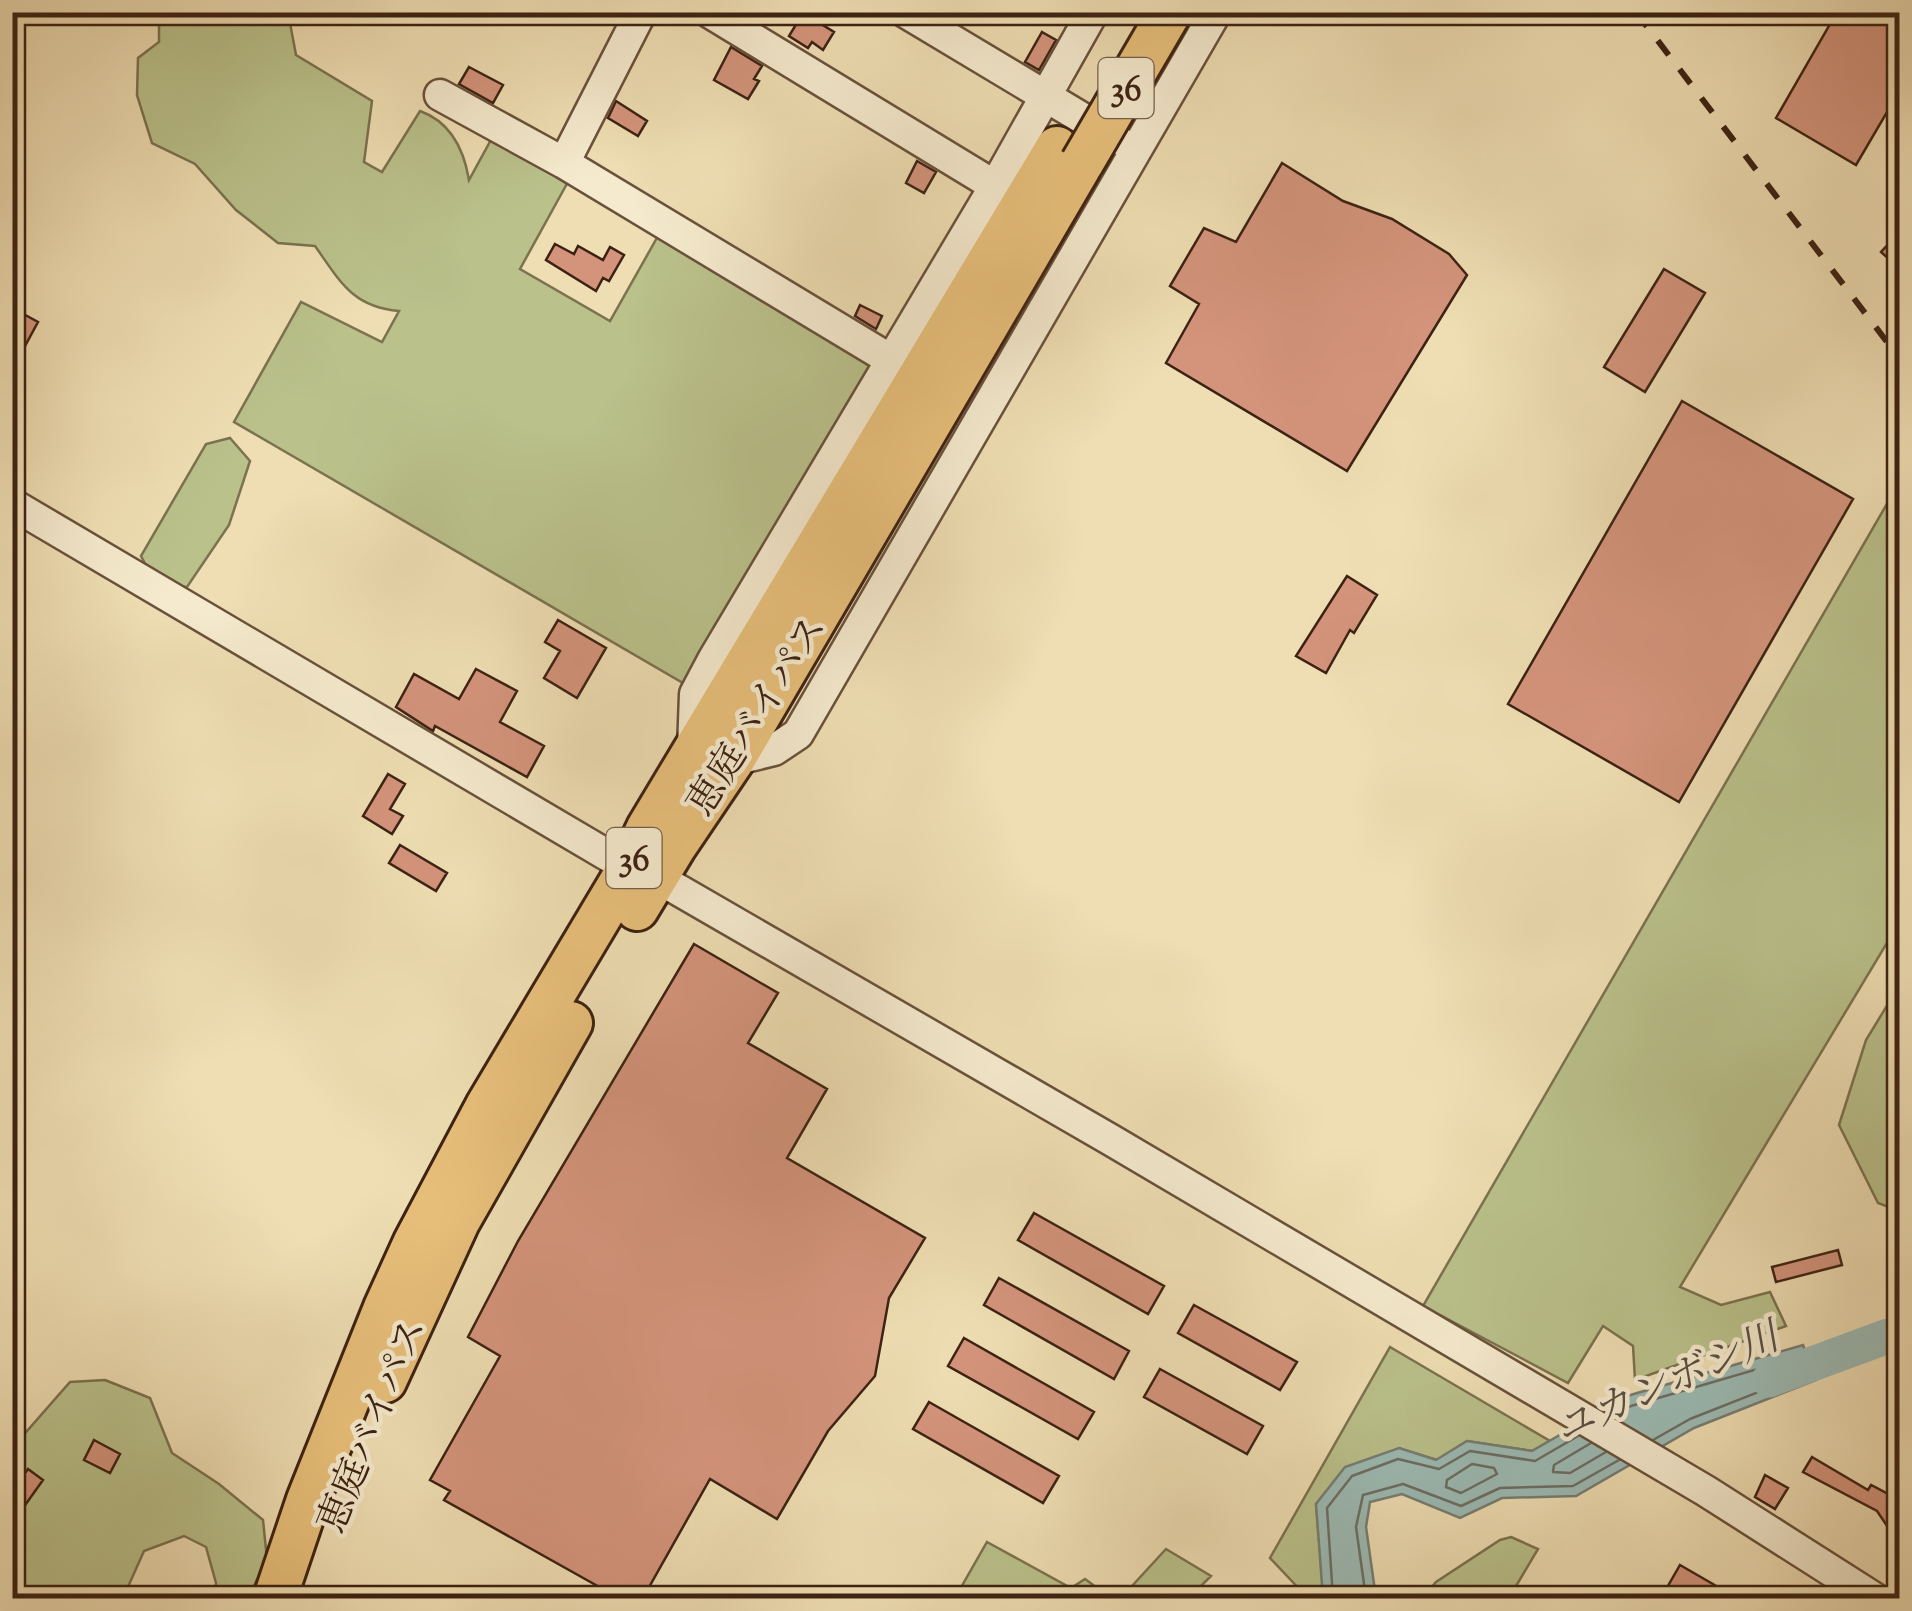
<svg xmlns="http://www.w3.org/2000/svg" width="1912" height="1611" viewBox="0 0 1912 1611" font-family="'Sorts Mill Goudy','Noto Serif JP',serif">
  <rect width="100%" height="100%" fill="#efdeb3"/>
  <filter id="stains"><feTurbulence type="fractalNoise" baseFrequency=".002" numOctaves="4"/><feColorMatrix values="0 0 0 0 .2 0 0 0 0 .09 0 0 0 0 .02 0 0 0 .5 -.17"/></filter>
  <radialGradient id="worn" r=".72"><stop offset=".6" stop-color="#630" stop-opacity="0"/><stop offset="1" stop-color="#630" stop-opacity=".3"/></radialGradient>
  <path fill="#bac18b" stroke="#7b724f" stroke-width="2.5" d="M159,13H281L290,23L296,55L372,101L364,162L382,172L420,111C451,122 464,150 469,180L492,138L569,180L520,269L610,321L658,236L877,365L683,683L234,422L301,302L382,342L399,311C352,307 340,281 315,246L278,243L236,210L195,164L152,143L137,95L138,58L159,42Z
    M230,438L250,461L229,525L187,587L157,586L141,556L206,444Z
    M1899,483V923L1680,1287L1721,1305L1770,1292L1786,1326L1635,1380L1633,1346L1603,1326L1568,1383L1423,1306Z
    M1899,986V1211L1878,1203L1839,1125L1866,1040Z
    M1390,1347L1550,1441L1532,1451L1467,1441L1437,1460L1399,1448L1316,1504L1323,1587L1308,1598L1270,1558Z
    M105,1380L150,1398L172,1453L219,1484L263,1520L267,1559L248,1598H214L216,1583L206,1547L184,1536L144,1551L123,1598H13V1447L70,1382Z
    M1511,1537L1538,1549L1509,1598H1423L1436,1582L1500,1540Z
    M987,1542L1071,1588L1085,1579L1111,1598H955Z
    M1166,1549L1211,1576L1189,1598H1121Z"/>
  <path fill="#9cbbb5" stroke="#767e74" stroke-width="2.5" d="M1803,1345L1816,1380L1694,1428L1576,1496L1502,1498L1460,1518L1402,1494L1370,1502L1366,1527L1376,1598H1323L1316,1504L1345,1467L1399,1448L1436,1460L1467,1441L1532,1451L1627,1396Z"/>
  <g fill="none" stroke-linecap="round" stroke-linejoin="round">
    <path stroke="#6c6e64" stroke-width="2.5" d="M1613,1416L1631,1406L1792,1359L1798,1361L1802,1371L1799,1376L1690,1419L1653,1440
      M1591,1443L1554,1465L1553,1472L1570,1473L1606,1452
      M1472,1464L1494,1468L1497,1474L1461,1493L1446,1487L1447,1480Z
      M1333,1598L1327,1508L1352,1476L1398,1459L1439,1469L1470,1451L1535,1461L1578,1436
      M1366,1598L1356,1527L1363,1495L1403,1484L1461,1506L1500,1488L1573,1486L1619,1460"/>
    <path stroke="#9cbbb5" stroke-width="35" d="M1769,1380L1888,1336L1900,1339"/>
  </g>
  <path fill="#d4947c" stroke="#3c2213" stroke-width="2.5" d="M1837,12H1900V90L1856,165L1776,118Z
    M803,13L834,32L823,50L812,42L808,48L789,36Z
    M1042,32L1056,40L1039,70L1025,62Z
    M731,47L762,66L754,79L759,81L748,99L714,80Z
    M469,67L503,85L493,103L459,84Z
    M616,101L647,121L638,136L608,118Z
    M917,161L936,172L924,193L906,183Z
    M1282,163L1343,201L1392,219L1449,254L1467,275L1347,471L1166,363L1199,304L1170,286L1204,228L1236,242Z
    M1900,232V269L1881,252Z
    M555,244L574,254L578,246L603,260L610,247L624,255L609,281L603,278L596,291L546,260Z
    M1664,269L1705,293L1645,392L1604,367Z
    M860,305L882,316L876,329L855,316Z
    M18,311L38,322L12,370V321Z
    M1682,401L1853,499L1679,802L1508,704Z
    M1347,576L1377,595L1354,633L1350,630L1326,673L1296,656Z
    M558,620L606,648L577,698L544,678L560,651L545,642Z
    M476,669L517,691L500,722L544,746L527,777L435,726L433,731L396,707L414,674L459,699Z
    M388,774L405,784L390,809L403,816L392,834L363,816Z
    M400,845L447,873L436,891L389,863Z
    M694,944L778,993L748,1043L827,1089L787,1158L925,1238L889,1298L875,1376L828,1431L777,1519L710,1479L644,1596L619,1598L444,1500L450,1491L430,1480L500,1356L468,1337L518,1241Z
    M1034,1213L1164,1286L1148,1314L1018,1240Z
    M1838,1250L1842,1265L1776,1282L1772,1267Z
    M999,1278L1129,1351L1114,1379L984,1305Z
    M1194,1305L1297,1362L1280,1390L1178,1333Z
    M964,1338L1094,1412L1078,1439L948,1366Z
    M1160,1369L1263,1426L1247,1454L1144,1397Z
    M929,1402L1059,1476L1043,1503L913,1429Z
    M94,1440L120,1454L110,1473L84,1460Z
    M1812,1457L1868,1490L1871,1485L1892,1496L1900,1508V1545L1877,1511L1803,1472Z
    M28,1469L43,1480L23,1508L12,1500V1490Z
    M1765,1475L1788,1488L1775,1509L1755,1497Z
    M1680,1565L1737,1598H1661Z"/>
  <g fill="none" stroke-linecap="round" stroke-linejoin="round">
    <defs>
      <path id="minor" d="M709,12L995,186
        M905,12L1117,139
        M440,95L564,163L891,360
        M564,163L641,12
        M12,504L629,868L656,877L1111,1140L1706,1491L1874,1598
        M693,750L695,694L713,660L995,186L1093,12
        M733,760L774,750L798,734L1216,12"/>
      <path id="highway" d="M637,909L675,846L733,760L1079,168
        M385,1381L458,1222L571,1023
        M275,1598L308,1500L385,1308L415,1242L487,1106L629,868L648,828L1057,148"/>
    </defs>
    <use href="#minor" stroke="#69513b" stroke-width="35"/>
    <use href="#highway" stroke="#3c2213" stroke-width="48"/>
    <use href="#minor" stroke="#f5eace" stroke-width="30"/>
    <use href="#highway" stroke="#e8bf7a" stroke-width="42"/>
    <path stroke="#3c2213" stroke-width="6" stroke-dasharray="18 18" stroke-linecap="butt" d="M1636,12L1900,359"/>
    <defs>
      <path id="highway-bridge" d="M1082,163L1170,12"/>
    </defs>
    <use href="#highway-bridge" stroke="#3c2213" stroke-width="48" stroke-linecap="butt"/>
    <use href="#highway-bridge" stroke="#e8bf7a" stroke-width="42"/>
  </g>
  <g text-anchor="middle" stroke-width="9" stroke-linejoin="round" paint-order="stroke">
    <g fill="#f5eace" stroke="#745e4b" stroke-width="2.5">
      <rect x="1098.5" y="58" width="55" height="60" rx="8"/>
      <rect x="606.5" y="828" width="55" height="60" rx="8"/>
    </g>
    <g font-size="35" font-weight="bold" fill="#3c2213">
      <text x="1126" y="100">36</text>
      <text x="634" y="870">36</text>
    </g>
    <g font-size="38" fill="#3c2213" stroke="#f5eace">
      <text transform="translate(756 715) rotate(-58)" y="13">恵庭バイパス</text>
      <text transform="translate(371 1425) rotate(-68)" y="13">恵庭バイパス</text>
    </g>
    <g font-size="40" font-style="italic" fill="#595044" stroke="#f5eace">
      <text transform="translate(1666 1382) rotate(-24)" y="14">ユカンボシ川</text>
    </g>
  </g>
  <rect width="1912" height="1611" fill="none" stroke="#efdeb3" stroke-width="50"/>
  <rect x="15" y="15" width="1882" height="1581" fill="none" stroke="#3c2213" stroke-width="5"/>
  <rect x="25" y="25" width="1862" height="1561" fill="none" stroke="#3c2213" stroke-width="2.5"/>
  <rect width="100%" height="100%" filter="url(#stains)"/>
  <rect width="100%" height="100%" fill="url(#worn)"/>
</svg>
